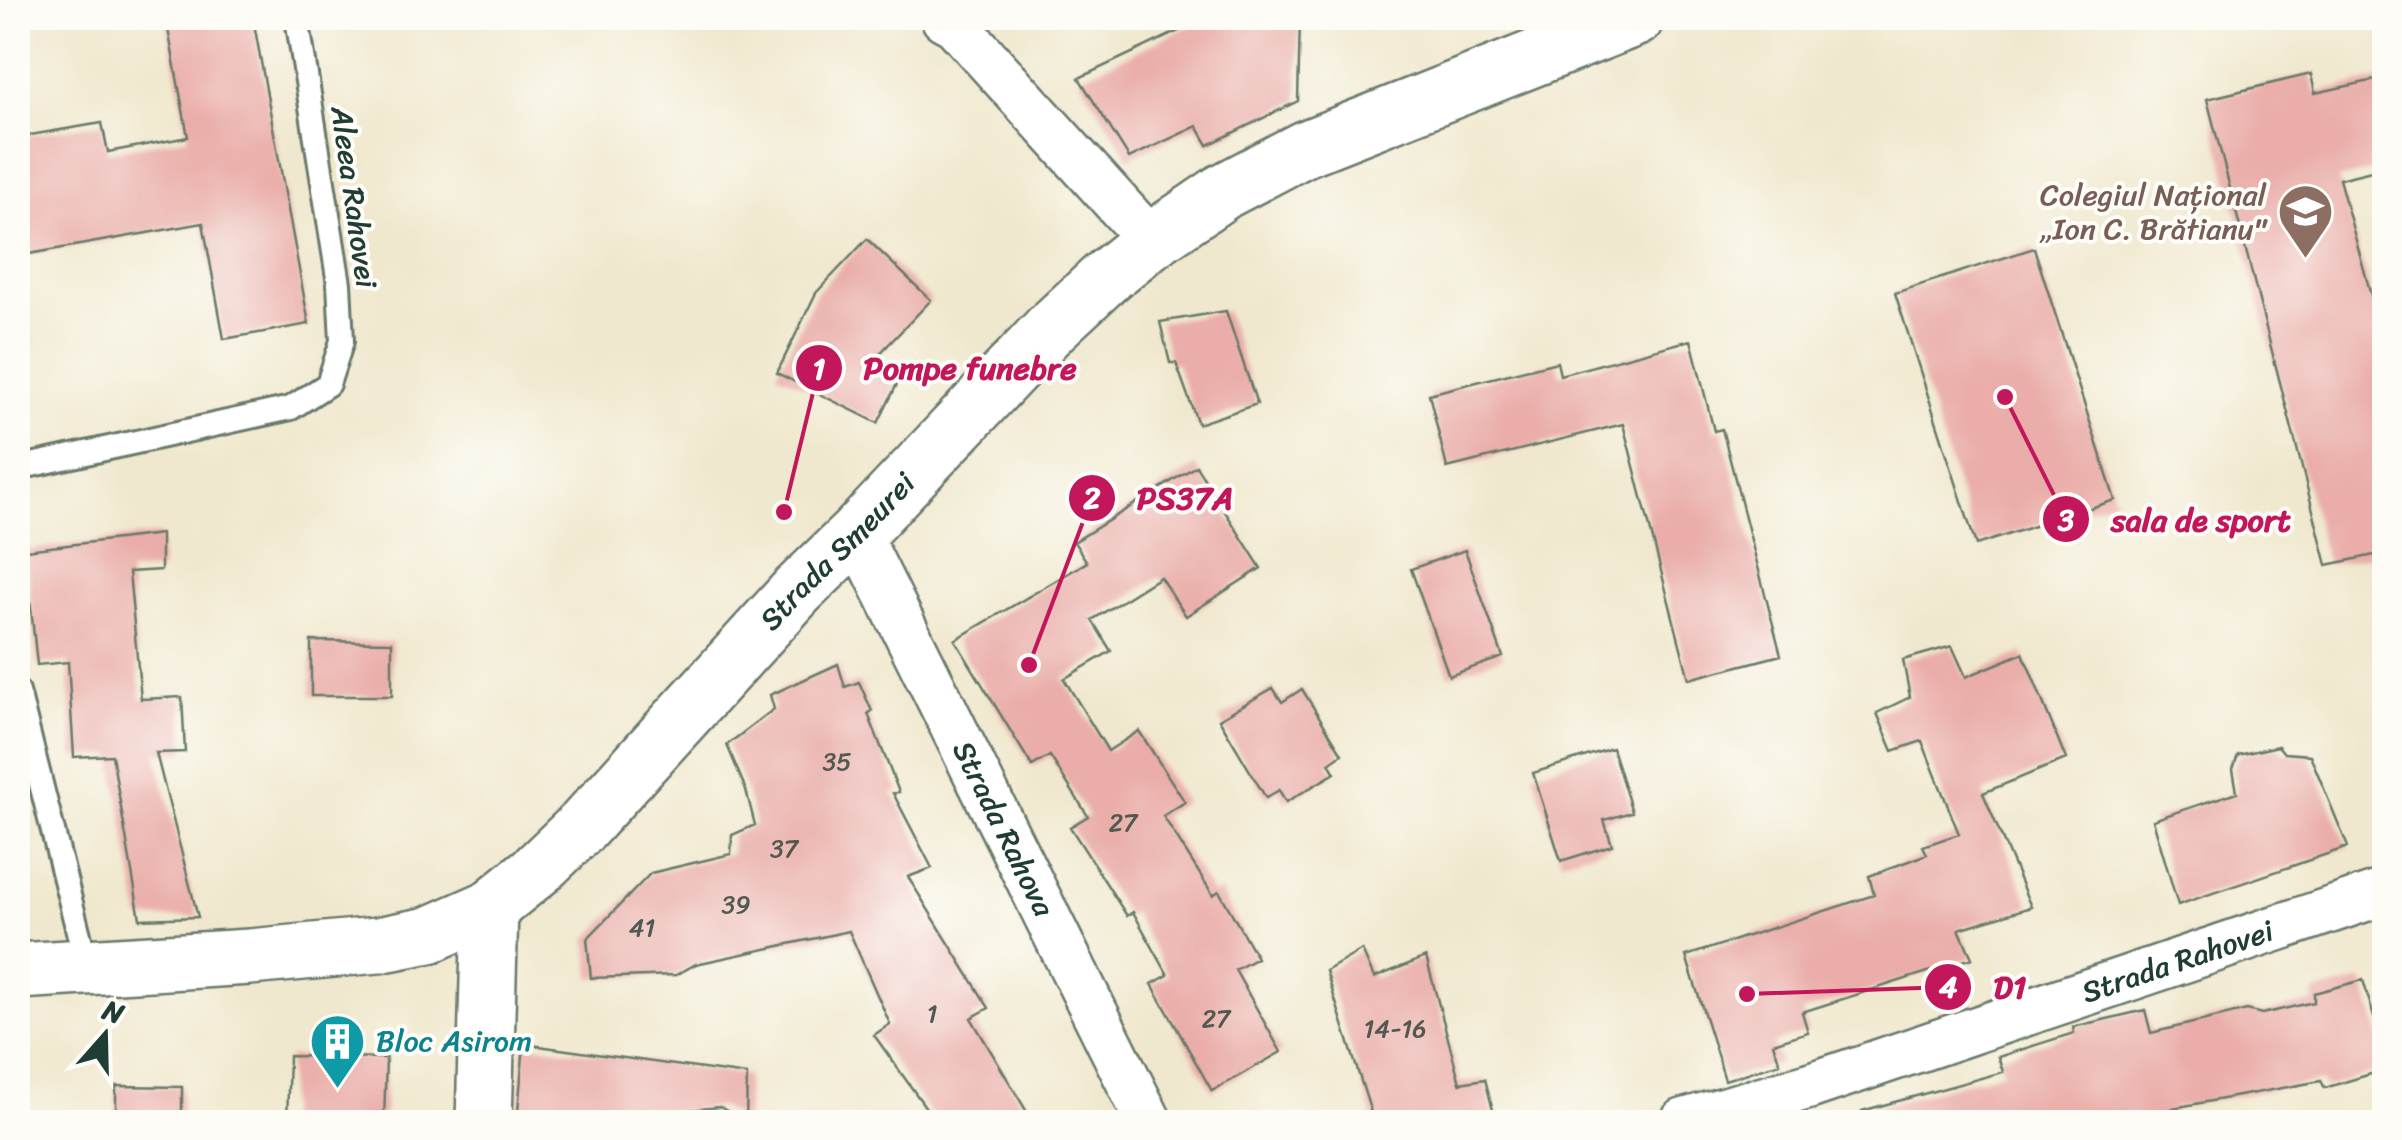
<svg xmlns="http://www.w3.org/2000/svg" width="2402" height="1140" viewBox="0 0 2402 1140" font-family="Sriracha,sans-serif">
  <rect width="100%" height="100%" fill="#fdfcf7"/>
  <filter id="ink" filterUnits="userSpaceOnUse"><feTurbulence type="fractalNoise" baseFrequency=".01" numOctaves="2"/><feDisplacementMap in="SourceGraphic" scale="20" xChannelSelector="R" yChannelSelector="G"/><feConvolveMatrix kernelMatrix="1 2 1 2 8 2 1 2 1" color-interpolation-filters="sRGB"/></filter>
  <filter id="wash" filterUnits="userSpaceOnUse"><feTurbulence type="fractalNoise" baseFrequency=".0048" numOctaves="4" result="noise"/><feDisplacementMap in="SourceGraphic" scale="40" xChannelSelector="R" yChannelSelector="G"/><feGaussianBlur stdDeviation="2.25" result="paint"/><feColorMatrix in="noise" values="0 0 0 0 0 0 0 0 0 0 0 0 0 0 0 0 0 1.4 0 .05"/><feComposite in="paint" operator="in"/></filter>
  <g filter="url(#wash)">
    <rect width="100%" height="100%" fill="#f0e8ce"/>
    <g id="blocks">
      <path fill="#eaada9" d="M166,18H253L309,324L224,339L203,223L18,256V137L102,123L108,152L188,137Z
        M1206,18H1300L1298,101L1208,145L1197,126L1129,158L1079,78Z
        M2311,74L2315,93L2384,78V168L2339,179L2384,342V553L2327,565L2207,99Z
        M867,239L931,300L869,365L899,380L878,423L777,373L816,293Z
        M2034,248L2115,500L1976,545L1895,293Z
        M1226,311L1257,404L1198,424L1176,363H1170L1160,322Z
        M1691,340L1714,431L1722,429L1781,655L1689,679L1623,424L1447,468L1429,394L1557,362L1560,375Z
        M1196,466L1261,568L1186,616L1160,577L1092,620L1111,651L1064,679L1108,751L1139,731L1185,802L1163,816L1213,895L1219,891L1257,958L1235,970L1281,1052L1212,1091L1152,984L1168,975L1133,912L1127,916L1070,827L1088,816L1050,756L1032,766L955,640L1087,562L1074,542Z
        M161,534V570L129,572L141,699L182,697L185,752L156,753L198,917L140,919L112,755L74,757L68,662L37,665L25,550Z
        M1465,550L1503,657L1449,676L1411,569Z
        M311,641L392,642V696H311Z
        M1952,646L1966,677L2023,653L2066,759L1983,793L2031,907L1959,929L1972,958L1802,1012L1808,1032L1773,1043L1780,1063L1725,1080L1686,956L1874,895L1869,876L1927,854L1923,846L1959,834L1922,741L1893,751L1877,713L1910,697L1903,660Z
        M838,664L845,687L859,682L872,711L868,714L899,792L893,793L932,868L908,877L989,1008L971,1018L1033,1122H936L874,1035L890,1024L849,931L696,964L676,975L591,978L587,939L651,873L731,854L732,835L755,825L746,790L727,745L774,709L770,695Z
        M1273,688L1282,702L1302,689L1342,754L1329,763L1335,773L1286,802L1279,790L1266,798L1219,719Z
        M2278,746L2284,753L2310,755L2348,847L2178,905L2153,820L2237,792L2233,769L2238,755Z
        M1612,748L1632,812L1604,820L1612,845L1561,861L1533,773Z
        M1362,950L1374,978L1426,957L1460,1083L1485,1079L1496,1122H1374L1326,971Z
        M2363,980L2384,1051V1070L2325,1088L2321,1081L2173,1108L2177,1122H1863L1862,1111L2003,1072L1998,1057L2074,1033L2073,1027L2145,1010L2151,1033L2247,1010L2262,1014L2314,1002V993Z
        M524,1044L747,1075L746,1122L720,1107L617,1117V1122H517Z
        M289,1056L386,1058L384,1122H287Z
        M116,1086L182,1087V1122H116Z"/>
    </g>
  </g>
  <g filter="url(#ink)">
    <use href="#blocks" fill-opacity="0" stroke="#68796a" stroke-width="2.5"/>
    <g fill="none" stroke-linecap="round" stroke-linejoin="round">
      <defs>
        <path id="lane" d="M18,468L291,408L328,384L342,341L339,284L297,18
          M18,692L87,967"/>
        <g id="street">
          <path d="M944,18L955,24L1151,241"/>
          <path id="s1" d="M857,533L1149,1122"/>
          <path id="s2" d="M1683,1122L1809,1086L2384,892"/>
        </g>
        <path id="secondary" d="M484,1122L490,908"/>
        <g id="primary">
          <path id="s3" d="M18,971L250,957L378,945L429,935L490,908L538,869L583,826L797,591L857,533L1050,329L1105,278L1151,241L1224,191L1304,149L1636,18"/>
        </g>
      </defs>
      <use href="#lane" stroke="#68796a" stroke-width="28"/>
      <use href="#street" stroke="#68796a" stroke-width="50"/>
      <use href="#secondary" stroke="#68796a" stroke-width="60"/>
      <use href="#primary" stroke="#68796a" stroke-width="60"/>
      <use href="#lane" stroke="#fff" stroke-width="22"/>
      <use href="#street" stroke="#fff" stroke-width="45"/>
      <use href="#secondary" stroke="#fff" stroke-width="55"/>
      <use href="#primary" stroke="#fff" stroke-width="55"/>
    </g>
  </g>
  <defs>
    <symbol id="school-pin" viewBox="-11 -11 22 30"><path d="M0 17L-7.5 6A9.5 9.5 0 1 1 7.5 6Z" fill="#8d6e63" stroke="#fdfcf7"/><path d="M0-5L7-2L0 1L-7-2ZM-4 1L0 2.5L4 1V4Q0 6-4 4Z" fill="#fff"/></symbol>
    <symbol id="building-pin" viewBox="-11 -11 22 30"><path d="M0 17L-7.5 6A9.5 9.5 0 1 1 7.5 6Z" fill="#0f9aa8" stroke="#fdfcf7"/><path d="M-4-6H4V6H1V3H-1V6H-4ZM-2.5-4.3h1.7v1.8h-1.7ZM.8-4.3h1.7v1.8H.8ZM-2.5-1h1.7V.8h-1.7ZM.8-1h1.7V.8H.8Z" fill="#fff"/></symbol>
  </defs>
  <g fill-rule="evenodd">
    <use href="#school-pin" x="2274" y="180" width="63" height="86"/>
    <use href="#building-pin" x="306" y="1010" width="63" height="86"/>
  </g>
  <g text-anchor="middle" stroke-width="8" stroke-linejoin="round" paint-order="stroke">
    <g font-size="25" fill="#525951">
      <text x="837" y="770">35</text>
      <text x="1123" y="831">27</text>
      <text x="784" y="857">37</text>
      <text x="736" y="913">39</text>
      <text x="642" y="936">41</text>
      <text x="932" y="1022">1</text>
      <text x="1216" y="1027">27</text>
      <text x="1395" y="1037">14-16</text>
    </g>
    <g font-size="30" fill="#785e54" stroke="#fdfcf7" text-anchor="end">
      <text x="2266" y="205">Colegiul Național<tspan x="2266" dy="34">„Ion C. Brătianu"</tspan></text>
    </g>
    <g font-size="30" fill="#1f3d34" stroke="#fdfcf7">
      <text transform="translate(354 197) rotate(82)" y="10">Aleea Rahovei</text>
      <text dy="10" stroke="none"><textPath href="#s3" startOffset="978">Strada Smeurei</textPath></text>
      <text dy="10" stroke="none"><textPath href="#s1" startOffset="330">Strada Rahova</textPath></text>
      <text dy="10" stroke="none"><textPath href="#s2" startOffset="520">Strada Rahovei</textPath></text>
    </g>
    <g font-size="30" fill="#0d838f" stroke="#fdfcf7" text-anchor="start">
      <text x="376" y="1051">Bloc Asirom</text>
    </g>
  </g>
  <path fill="none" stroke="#c2185b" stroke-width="4" d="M784 512L819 368M1029 665L1092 498M2005 397L2066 519M1747 994L1948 987"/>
  <g fill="#c2185b" stroke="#fdfcf7" stroke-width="4">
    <circle cx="784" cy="512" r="10"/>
    <circle cx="1029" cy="665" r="10"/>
    <circle cx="2005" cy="397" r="10"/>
    <circle cx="1747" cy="994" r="10"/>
    <circle cx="819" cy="368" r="25"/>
    <circle cx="1092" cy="498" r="25"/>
    <circle cx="2066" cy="519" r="25"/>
    <circle cx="1948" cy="987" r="25"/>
  </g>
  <g font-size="30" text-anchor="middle" font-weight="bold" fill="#fff">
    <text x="819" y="379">1</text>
    <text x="1092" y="508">2</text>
    <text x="2066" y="530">3</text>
    <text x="1948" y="997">4</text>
  </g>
  <g font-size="32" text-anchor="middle" font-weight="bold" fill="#c2185b" stroke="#fdfcf7" stroke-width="8" stroke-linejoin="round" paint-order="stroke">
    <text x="970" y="379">Pompe funebre</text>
    <text x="1185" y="509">PS37A</text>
    <text x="2201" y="531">sala de sport</text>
    <text x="2010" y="998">D1</text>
  </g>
  <rect width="2402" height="1140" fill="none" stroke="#fdfcf7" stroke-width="60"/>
  <g transform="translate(105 1035) rotate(20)" stroke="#fdfcf7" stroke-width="8" paint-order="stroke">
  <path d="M0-8L18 38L0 25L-18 38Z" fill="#1f3d34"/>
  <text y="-15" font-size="28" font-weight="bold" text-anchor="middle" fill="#1f3d34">N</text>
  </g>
</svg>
